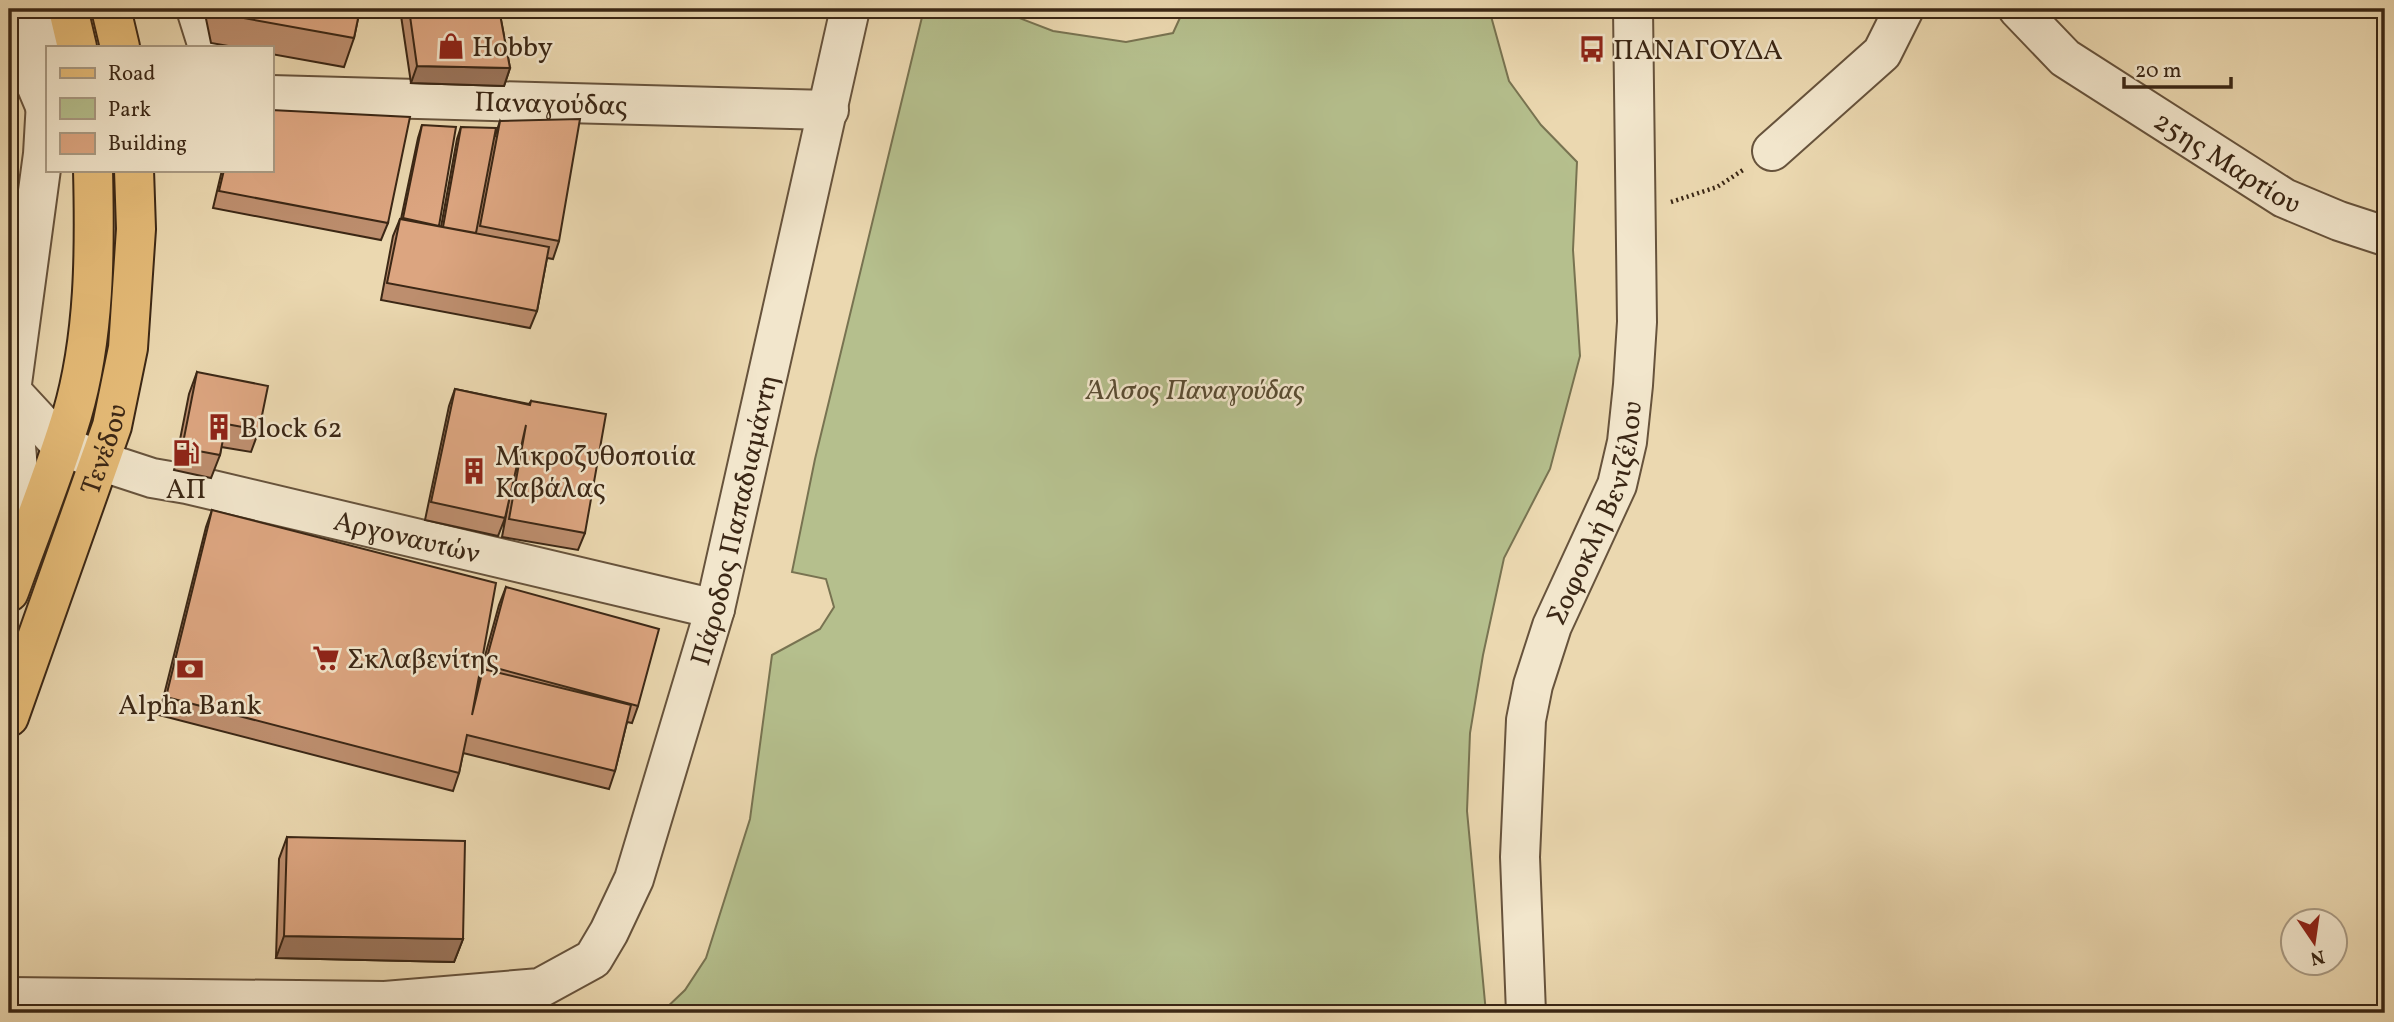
<svg xmlns="http://www.w3.org/2000/svg" width="2394" height="1022" viewBox="0 0 2394 1022" font-family="Vollkorn,serif">
  <rect width="100%" height="100%" fill="#ebd8b0"/>
  <filter id="stains"><feTurbulence type="fractalNoise" baseFrequency=".00286" numOctaves="4"/><feColorMatrix values="0 0 0 0 .2 0 0 0 0 .09 0 0 0 0 .02 0 0 0 .5 -.17"/></filter>
  <radialGradient id="worn" r=".72"><stop offset=".6" stop-color="#630" stop-opacity="0"/><stop offset="1" stop-color="#630" stop-opacity=".3"/></radialGradient>
  <path fill="#b5bf8d" stroke="#787351" stroke-width="2" d="M926,9H996L1053,31L1126,42L1173,33L1184,9H1288C1304,15 1334,18 1349,9H1489L1509,81L1541,125L1577,162L1573,250L1580,356L1550,469L1504,558L1483,655L1470,733L1467,811L1486,1013H661L685,990L706,958L750,819L772,655L820,629L834,607L826,579L792,572L815,459L923,13Z"/>
  <g fill="none" stroke-linecap="round" stroke-linejoin="round">
    <defs>
      <g id="minor">
        <path d="M42,9L48,47"/>
        <path d="M196,9L208,47"/>
        <path id="s1" d="M2018,9L2065,58L2284,198L2339,221L2385,236"/>
        <path d="M9,21L45,106"/>
        <path id="s2" d="M271,95L829,110"/>
        <path d="M1772,151L1882,53L1904,9"/>
        <path id="s3" d="M11,391L61,445L100,461L152,478L187,484L715,609"/>
        <path d="M25,547L11,391L43,154L47,84"/>
        <path id="s4" d="M9,997L385,1001L540,988L593,959L609,932L634,879L715,609L850,9"/>
        <path id="s5" d="M1526,1013L1520,857L1526,720L1533,685L1552,626L1617,485L1627,442L1633,385L1637,322L1633,9"/>
      </g>
      <g id="major">
        <path d="M68,9L77,47"/>
        <path d="M111,9L120,47"/>
        <path d="M9,592C30,533 54,475 72,415C95,336 95,251 93,170"/>
        <path id="s6" d="M9,717L112,426L128,348L136,229L134,170"/>
      </g>
    </defs>
    <use href="#minor" stroke="#67533c" stroke-width="42"/>
    <use href="#major" stroke="#3b2715" stroke-width="42"/>
    <path stroke="#3b2715" stroke-width="4.5" stroke-dasharray="2 3.5" stroke-linecap="butt" d="M1671,202L1717,187L1743,170"/>
    <use href="#minor" stroke="#f2e6cc" stroke-width="38"/>
    <use href="#major" stroke="#e6bc78" stroke-width="38"/>
  </g>
  <path fill="#bd8e6e" stroke="#3b2715" stroke-width="2" d="M204,9H360L354,38L344,67L271,54V47H234L211,43Z
    M400,9H499L510,68L504,86L411,83Z
    M500,121L559,241L553,259L547,258L537,311L530,328L381,300L393,236L400,219H401L418,138L422,125L439,226L441,227L457,139L461,127L495,136Z
    M222,170H271L388,223L381,240L213,208Z
    M197,372L259,430L251,452L221,447L220,455L211,478L174,470L189,394Z
    M455,389L529,404L531,401L585,533L578,550L502,537L510,494L505,518L498,536L425,520L449,406Z
    M212,510L477,685L499,605L506,587L638,706L632,723L627,722L615,771L609,789L463,753L459,773L453,791L159,715L206,527Z
    M287,837L463,939L454,962L276,958L279,859Z"/>
  <path fill="#9a745a" stroke="#3b2715" stroke-width="2" d="M417,66L510,68L504,86L411,83Z
    M284,936L463,939L454,962L276,958Z"/>
  <path fill="#dca580" stroke="#3b2715" stroke-width="2" d="M220,9H360L354,38L221,14Z
    M409,9H499L510,68L417,66Z
    M271,110L410,117L388,223L219,191L224,170H271Z
    M580,119L559,241L480,226L500,121Z
    M422,125L456,127L439,226L403,218Z
    M461,127L496,128L476,233L443,227Z
    M400,219L549,247L537,311L387,283Z
    M197,372L268,386L259,430L226,424L220,455L182,448Z
    M455,389L530,405L531,401L606,414L585,533L509,519L526,425L505,518L431,502Z
    M212,510L496,583L472,715L483,669L631,705L615,771L467,735L459,773L166,697Z
    M506,587L659,629L638,706L485,665Z
    M287,837L465,841L463,939L284,936Z"/>
  <defs>
    <symbol id="shop-bare" viewBox="-9 -9 18 18"><path d="M-5-2.5h2.3a2.7 3.5 0 0 1 5.4 0H5L5.5 6h-11ZM-1.5-2.5h3a1.5 2.3 0 0 0-3 0Z" fill="#8f2418" stroke="#f2e6cc" stroke-width="2.5" paint-order="stroke"/></symbol>
    <symbol id="bus-bare" viewBox="-9 -9 18 18"><path d="M-5-6H5V4H4V6H2V4H-2V6H-4V4H-5ZM-3.5-4V0h7V-4ZM-3.5 1.2v1.5H-2V1.2ZM2 1.2v1.5H3.5V1.2Z" fill="#8f2418" stroke="#f2e6cc" stroke-width="2.5" paint-order="stroke"/></symbol>
    <symbol id="building-bare" viewBox="-9 -9 18 18"><path d="M-4-6H4V6H1V3H-1V6H-4ZM-2.5-4.3h1.7v1.8h-1.7ZM.8-4.3h1.7v1.8H.8ZM-2.5-1h1.7V.8h-1.7ZM.8-1h1.7V.8H.8Z" fill="#8f2418" stroke="#f2e6cc" stroke-width="2.5" paint-order="stroke"/></symbol>
    <symbol id="fuel-bare" viewBox="-9 -9 18 18"><path d="M-5.5-6h7V0h2V4h1.3V-2.5L3-4.5l.8-.8L6-3V5H2.5V1h-1V6h-7ZM-4.2-4.7v3.2H.2V-4.7Z" fill="#8f2418" stroke="#f2e6cc" stroke-width="2.5" paint-order="stroke"/></symbol>
    <symbol id="supermarket-bare" viewBox="-9 -9 18 18"><path d="M-6-5.5h2.5l.6 2H6L4.5 2H-2.5L-4.4-4H-6ZM-1.5 3.2a1.3 1.3 0 1 0 .1 0ZM3 3.2a1.3 1.3 0 1 0 .1 0Z" fill="#8f2418" stroke="#f2e6cc" stroke-width="2.5" paint-order="stroke"/></symbol>
    <symbol id="bank-bare" viewBox="-9 -9 18 18"><path d="M-6-4H6V4H-6ZM0-2.3a2.3 2.3 0 1 0 0 4.6a2.3 2.3 0 1 0 0-4.6Z" fill="#8f2418" stroke="#f2e6cc" stroke-width="2.5" paint-order="stroke"/></symbol>
  </defs>
  <g fill-rule="evenodd">
    <use href="#shop-bare" x="432" y="27" width="38" height="38"/>
    <use href="#bus-bare" x="1573" y="30" width="38" height="38"/>
    <use href="#building-bare" x="200" y="408" width="38" height="38"/>
    <use href="#fuel-bare" x="167" y="434" width="38" height="38"/>
    <use href="#building-bare" x="455" y="452" width="38" height="38"/>
    <use href="#supermarket-bare" x="307" y="639" width="38" height="38"/>
    <use href="#bank-bare" x="171" y="650" width="38" height="38"/>
  </g>
  <g text-anchor="middle" stroke-width="5" stroke-linejoin="round" paint-order="stroke">
    <g font-size="28" fill="#3b2715" stroke="#f2e6cc" text-anchor="start">
      <text x="472" y="56">Hobby</text>
      <text x="1613" y="59">ΠΑΝΑΓΟΥΔΑ</text>
      <text x="240" y="437">Block 62</text>
      <text x="495" y="465">Μικροζυθοποιία<tspan x="495" dy="32">Καβάλας</tspan></text>
      <text x="186" y="498" text-anchor="middle">ΑΠ</text>
      <text x="347" y="668">Σκλαβενίτης</text>
      <text x="190" y="714" text-anchor="middle">Alpha Bank</text>
    </g>
    <g font-size="28" fill="#3b2715" stroke="#f2e6cc">
      <text dy="10" stroke="none"><textPath href="#s2" startOffset="280">Παναγούδας</textPath></text>
      <text dy="10" stroke="none"><textPath href="#s1" startOffset="261">25ης Μαρτίου</textPath></text>
      <text dy="10" stroke="none"><textPath href="#s6" startOffset="284">Τενέδου</textPath></text>
      <text dy="10" stroke="none"><textPath href="#s5" startOffset="513">Σοφοκλή Βενιζέλου</textPath></text>
      <text dy="10" stroke="none"><textPath href="#s4" startOffset="1055">Πάροδος Παπαδιαμάντη</textPath></text>
      <text dy="10" stroke="none"><textPath href="#s3" startOffset="432">Αργοναυτών</textPath></text>
    </g>
    <g font-size="28" font-style="italic" fill="#5a4d33" stroke="#f2e6cc">
      <text x="1195" y="399">Άλσος Παναγούδας</text>
    </g>
  </g>
  <rect width="2394" height="1022" fill="none" stroke="#ebd8b0" stroke-width="35"/>
  <rect x="10" y="10" width="2373" height="1001" fill="none" stroke="#3b2715" stroke-width="3.5"/>
  <rect x="18" y="18" width="2359" height="987" fill="none" stroke="#3b2715" stroke-width="2"/>
  <rect x="46" y="46" width="228" height="126" fill="#f2e6cc" stroke="#a99a83" stroke-width="2"/>
  <rect x="60" y="68" width="35" height="10" fill="#e6bc78" stroke="#a99a83" stroke-width="2"/>
  <text x="108" y="80" font-size="21" fill="#3b2715">Road</text>
  <rect x="60" y="98" width="35" height="21" fill="#b5bf8d" stroke="#a99a83" stroke-width="2"/>
  <text x="108" y="116" font-size="21" fill="#3b2715">Park</text>
  <rect x="60" y="133" width="35" height="21" fill="#dca580" stroke="#a99a83" stroke-width="2"/>
  <text x="108" y="150" font-size="21" fill="#3b2715">Building</text>
  <g transform="translate(2314 942) rotate(167)"><circle r="33" fill="#f2e6cc" stroke="#a99a83" stroke-width="2"/>
  <path d="M0-5L12 26L0 18L-12 26Z" fill="#8f2418"/>
  <text y="-10" font-size="19" font-weight="bold" text-anchor="middle" fill="#3b2715">N</text>
  </g>
  <path d="M2124 77v10h107v-10" fill="none" stroke="#3b2715" stroke-width="3.5"/>
  <text x="2135" y="77" font-size="21" fill="#3b2715" stroke="#f2e6cc" stroke-width="5" paint-order="stroke">20 m</text>
  <rect width="100%" height="100%" filter="url(#stains)"/>
  <rect width="100%" height="100%" fill="url(#worn)"/>
</svg>
